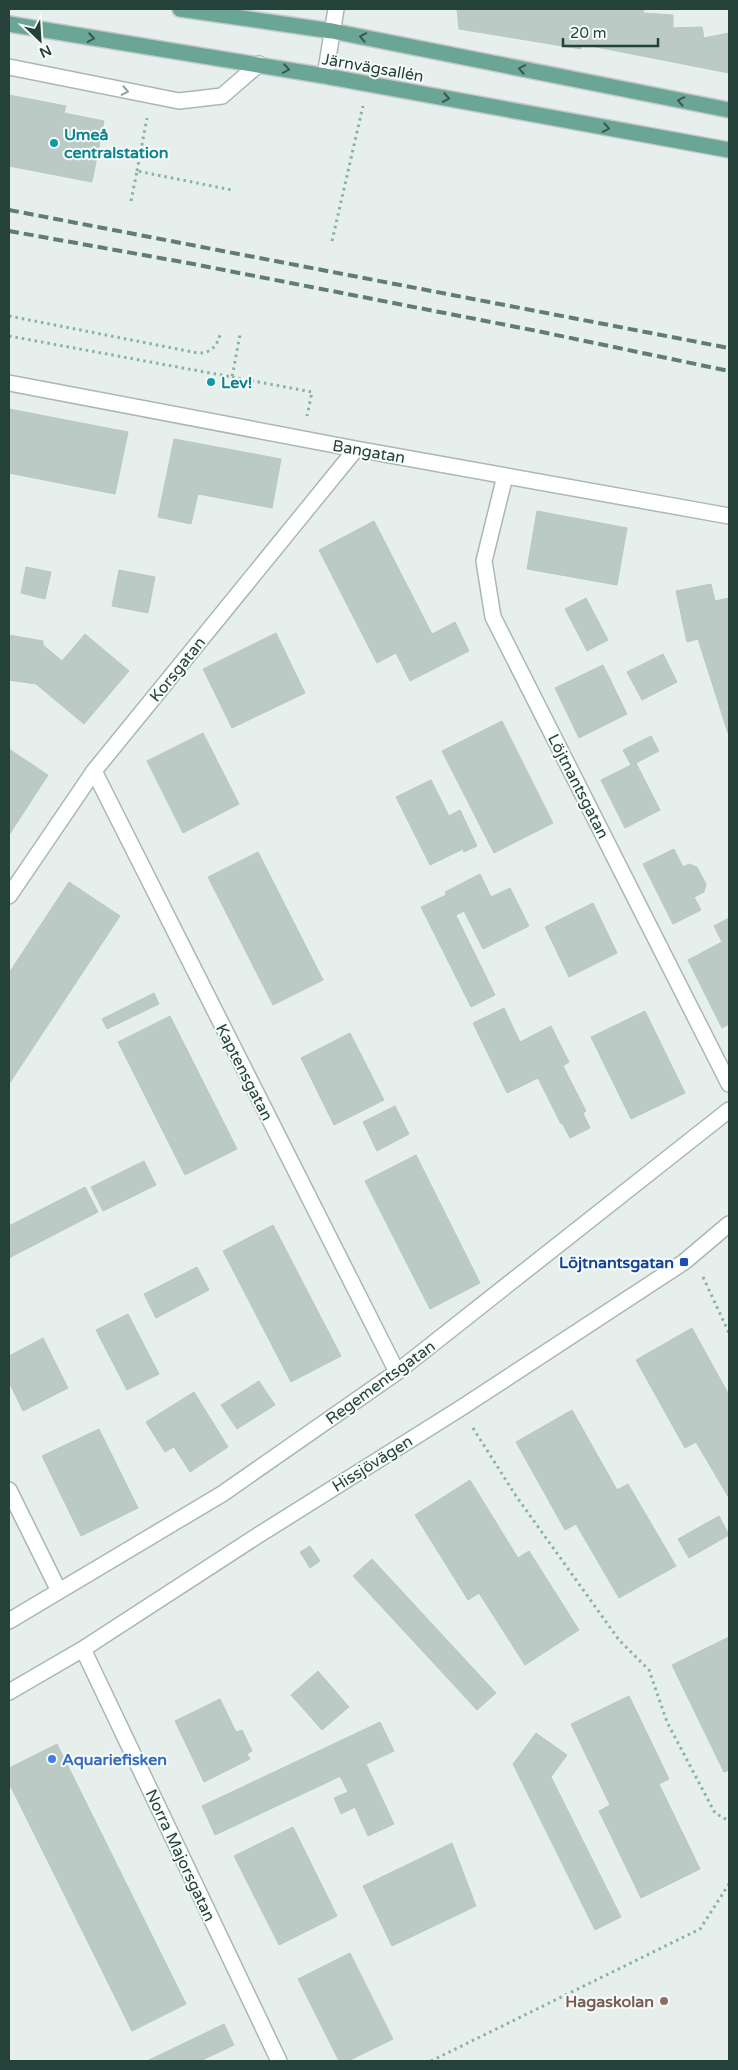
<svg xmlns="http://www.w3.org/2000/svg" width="738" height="2070" viewBox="0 0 738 2070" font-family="'Varela Round',sans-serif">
  <rect width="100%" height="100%" fill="#e6efeb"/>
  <path fill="#bbcac4" stroke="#b8c9c2" d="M457,9H644L643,13L673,15V28L702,27L704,38L729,33V73L581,44V49L459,29Z
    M9,95L66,106L64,113L104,121L92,182L9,166Z
    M9,409L128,432L115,494L9,473Z
    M174,439L281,459L272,508L198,494L191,524L158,517Z
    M537,511L627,528L617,585L527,569Z
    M374,521L432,634L455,622L469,651L410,681L396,653L377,663L319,550Z
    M26,567L51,572L45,599L21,593Z
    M119,570L155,577L148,613L112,606Z
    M711,584L715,601L729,598V732L728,733L698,639L687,642L676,591Z
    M586,598L608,640L587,651L565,609Z
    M276,633L305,693L232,728L203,669Z
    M85,634L129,671L84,724L36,684L9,680V635L43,641V645L62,661Z
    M663,654L677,682L642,700L627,672Z
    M603,665L627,714L579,738L555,688Z
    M502,721L553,823L494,853L442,751Z
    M203,733L239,804L183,833L147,761Z
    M651,736L659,751L636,763L660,810L625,828L601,780L631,765L623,750Z
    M9,749L48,775L9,835Z
    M431,780L449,816L460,810L477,846L464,852L463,849L430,865L396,797Z
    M674,849L683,867L689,864L697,867L706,884L704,892L694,897L701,910L673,924L643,864Z
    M258,852L323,980L273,1005L208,877Z
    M480,874L491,897L510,888L529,926L483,949L464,911L456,915L445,892Z
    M69,882L120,916L9,1084V973Z
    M446,895L495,995L471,1007L421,907Z
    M593,903L617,953L569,977L545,927Z
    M729,918V1024L722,1028L688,960L722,942L714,926Z
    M154,993L159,1004L107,1029L102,1019Z
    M504,1008L520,1042L551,1026L569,1062L563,1066L586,1111L583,1113L590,1128L570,1138L562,1123L561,1124L538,1078L507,1093L473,1023Z
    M645,1011L685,1093L631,1119L591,1037Z
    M170,1016L237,1149L185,1175L118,1042Z
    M350,1033L384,1100L334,1125L301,1058Z
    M395,1106L409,1134L377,1151L363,1122Z
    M416,1155L480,1283L430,1309L365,1181Z
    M144,1161L156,1185L103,1211L91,1187Z
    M85,1187L98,1212L9,1258V1226Z
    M273,1225L341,1356L291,1382L223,1251Z
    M197,1267L209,1290L156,1318L144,1294Z
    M128,1314L159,1374L127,1390L96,1330Z
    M692,1328L729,1395V1498L696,1442L685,1448L636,1360Z
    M43,1338L68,1388L23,1411L9,1382V1356Z
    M259,1381L275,1405L237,1429L221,1405Z
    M194,1392L228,1447L190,1472L174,1447L165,1452L146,1422Z
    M572,1410L617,1490L628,1484L676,1566L619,1598L576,1524L565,1530L516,1442Z
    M99,1429L138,1508L81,1536L42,1456Z
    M470,1480L518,1558L529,1551L579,1630L525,1665L479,1593L468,1600L415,1515Z
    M719,1516L729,1535L689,1558L678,1539Z
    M310,1546L320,1561L310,1568L300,1552Z
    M372,1559L496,1693L477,1710L353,1576Z
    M729,1637V1770L724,1772L672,1665Z
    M318,1671L349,1707L322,1730L291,1695Z
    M629,1696L669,1779L659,1784L700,1869L641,1898L599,1811L610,1805L571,1724Z
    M220,1699L236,1732L242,1730L252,1751L247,1754L250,1759L204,1782L175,1721Z
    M380,1722L394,1751L215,1835L202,1806Z
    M536,1733L567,1755L551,1777L621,1917L595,1930L513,1764Z
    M57,1744L186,2004L132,2031L9,1783V1768Z
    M366,1764L394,1824L368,1836L355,1807L341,1814L334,1798L348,1792L340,1776Z
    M293,1827L337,1916L279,1945L234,1856Z
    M452,1843L476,1906L392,1946L363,1886Z
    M350,1953L393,2039L348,2061H339L298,1979Z
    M224,2024L234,2045L200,2061H147Z"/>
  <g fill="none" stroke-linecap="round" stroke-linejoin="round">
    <defs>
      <path id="minor" d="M9,67L179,101L222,96L259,64
        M325,76L336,9
        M9,383L356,449L729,516
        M505,476L484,561L493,617L729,1084
        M94,771L397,1372
        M9,896L94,771L356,449
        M9,1490L59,1591
        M9,1621L222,1494L397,1372L729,1110
        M83,1649L279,2061
        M9,1692L83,1649L257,1536L461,1408L684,1262L729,1224"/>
      <path id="major" d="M180,9L332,31L729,110
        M9,24L325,76L729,150"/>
    </defs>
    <use href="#minor" stroke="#a8b8b2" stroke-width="18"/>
    <use href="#major" stroke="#c2cac8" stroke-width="18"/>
    <path stroke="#86b3a5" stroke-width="3" stroke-dasharray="2.5 4" stroke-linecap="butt" d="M137,171L147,118
      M131,201L137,171L232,190
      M332,241L363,106
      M9,316L198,353C213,353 217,345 221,332
      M9,336L232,377L240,335
      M232,377L312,392L307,416
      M703,1277L729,1333
      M473,1428L516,1496L619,1640L649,1670L667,1722L715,1813L729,1821
      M431,2061L700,1929L729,1884"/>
    <use href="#minor" stroke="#fff" stroke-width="15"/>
    <use href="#major" stroke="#6aa596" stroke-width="15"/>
    <path stroke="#5f7d75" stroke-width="4" stroke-dasharray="10 5" stroke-linecap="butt" d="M9,210L729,348
      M9,231L188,263L537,331L729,371"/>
  </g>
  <defs><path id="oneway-chevron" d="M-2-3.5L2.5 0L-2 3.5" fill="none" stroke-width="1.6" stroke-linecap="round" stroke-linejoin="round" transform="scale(1.25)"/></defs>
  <g stroke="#365b51">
    <use href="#oneway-chevron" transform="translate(363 37) rotate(-169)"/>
    <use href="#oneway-chevron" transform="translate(91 38) rotate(9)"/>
    <use href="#oneway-chevron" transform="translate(286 69) rotate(10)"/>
    <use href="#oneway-chevron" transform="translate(522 69) rotate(-169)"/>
    <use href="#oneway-chevron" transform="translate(446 98) rotate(10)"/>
    <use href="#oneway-chevron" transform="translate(681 101) rotate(-169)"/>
    <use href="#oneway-chevron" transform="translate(606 128) rotate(10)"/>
  </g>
  <use stroke="#92a09c" href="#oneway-chevron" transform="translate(125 91) rotate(11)"/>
  <g fill="#0f9aa8" stroke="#f7fbf9" stroke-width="2">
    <circle cx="54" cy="143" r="5"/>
    <circle cx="211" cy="382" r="5"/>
  </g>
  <rect fill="#1a4fb4" stroke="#f7fbf9" stroke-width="2" x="679" y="1257" width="10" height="10" rx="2.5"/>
  <circle fill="#3f7fe0" stroke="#f7fbf9" stroke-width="2" cx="52" cy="1759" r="5"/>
  <circle fill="#8d6e63" stroke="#f7fbf9" stroke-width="2" cx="664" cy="2001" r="5"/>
  <g text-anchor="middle" stroke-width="4" stroke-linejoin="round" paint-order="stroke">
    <g font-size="16" fill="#24423a" stroke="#f7fbf9">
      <text transform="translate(373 67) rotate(10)" y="6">Järnvägsallén</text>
      <text transform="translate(369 451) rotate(10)" y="6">Bangatan</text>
      <text transform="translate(177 669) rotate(-51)" y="6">Korsgatan</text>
      <text transform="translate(579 786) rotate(63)" y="6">Löjtnantsgatan</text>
      <text transform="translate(245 1072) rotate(63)" y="6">Kaptensgatan</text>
      <text transform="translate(380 1382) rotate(-36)" y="6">Regementsgatan</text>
      <text transform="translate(372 1463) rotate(-32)" y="6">Hissjövägen</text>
      <text transform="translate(181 1855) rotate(65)" y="6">Norra Majorsgatan</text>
    </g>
    <g font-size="16" font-weight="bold" fill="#0d838f" stroke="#f7fbf9" text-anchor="start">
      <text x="64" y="140">Umeå<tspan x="64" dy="18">centralstation</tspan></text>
      <text x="221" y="388">Lev!</text>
    </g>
    <g font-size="16" font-weight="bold" fill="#164399" stroke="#f7fbf9" text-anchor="end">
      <text x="674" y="1268">Löjtnantsgatan</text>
    </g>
    <g font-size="16" font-weight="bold" fill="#366cbe" stroke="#f7fbf9" text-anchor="start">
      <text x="62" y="1765">Aquariefisken</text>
    </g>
    <g font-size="16" font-weight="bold" fill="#785e54" stroke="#f7fbf9" text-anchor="end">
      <text x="654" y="2007">Hagaskolan</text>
    </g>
  </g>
  <rect width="738" height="2070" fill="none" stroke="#24423a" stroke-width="20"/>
  <g transform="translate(40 40) rotate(155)" stroke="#f7fbf9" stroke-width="4" paint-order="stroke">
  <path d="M0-4L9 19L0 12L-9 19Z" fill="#24423a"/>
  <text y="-8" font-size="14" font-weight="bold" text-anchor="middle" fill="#24423a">N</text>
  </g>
  <path d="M563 38v8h95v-8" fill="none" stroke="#24423a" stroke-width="2.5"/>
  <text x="570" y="38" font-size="15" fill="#24423a" stroke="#f7fbf9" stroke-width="4" paint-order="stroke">20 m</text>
</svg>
